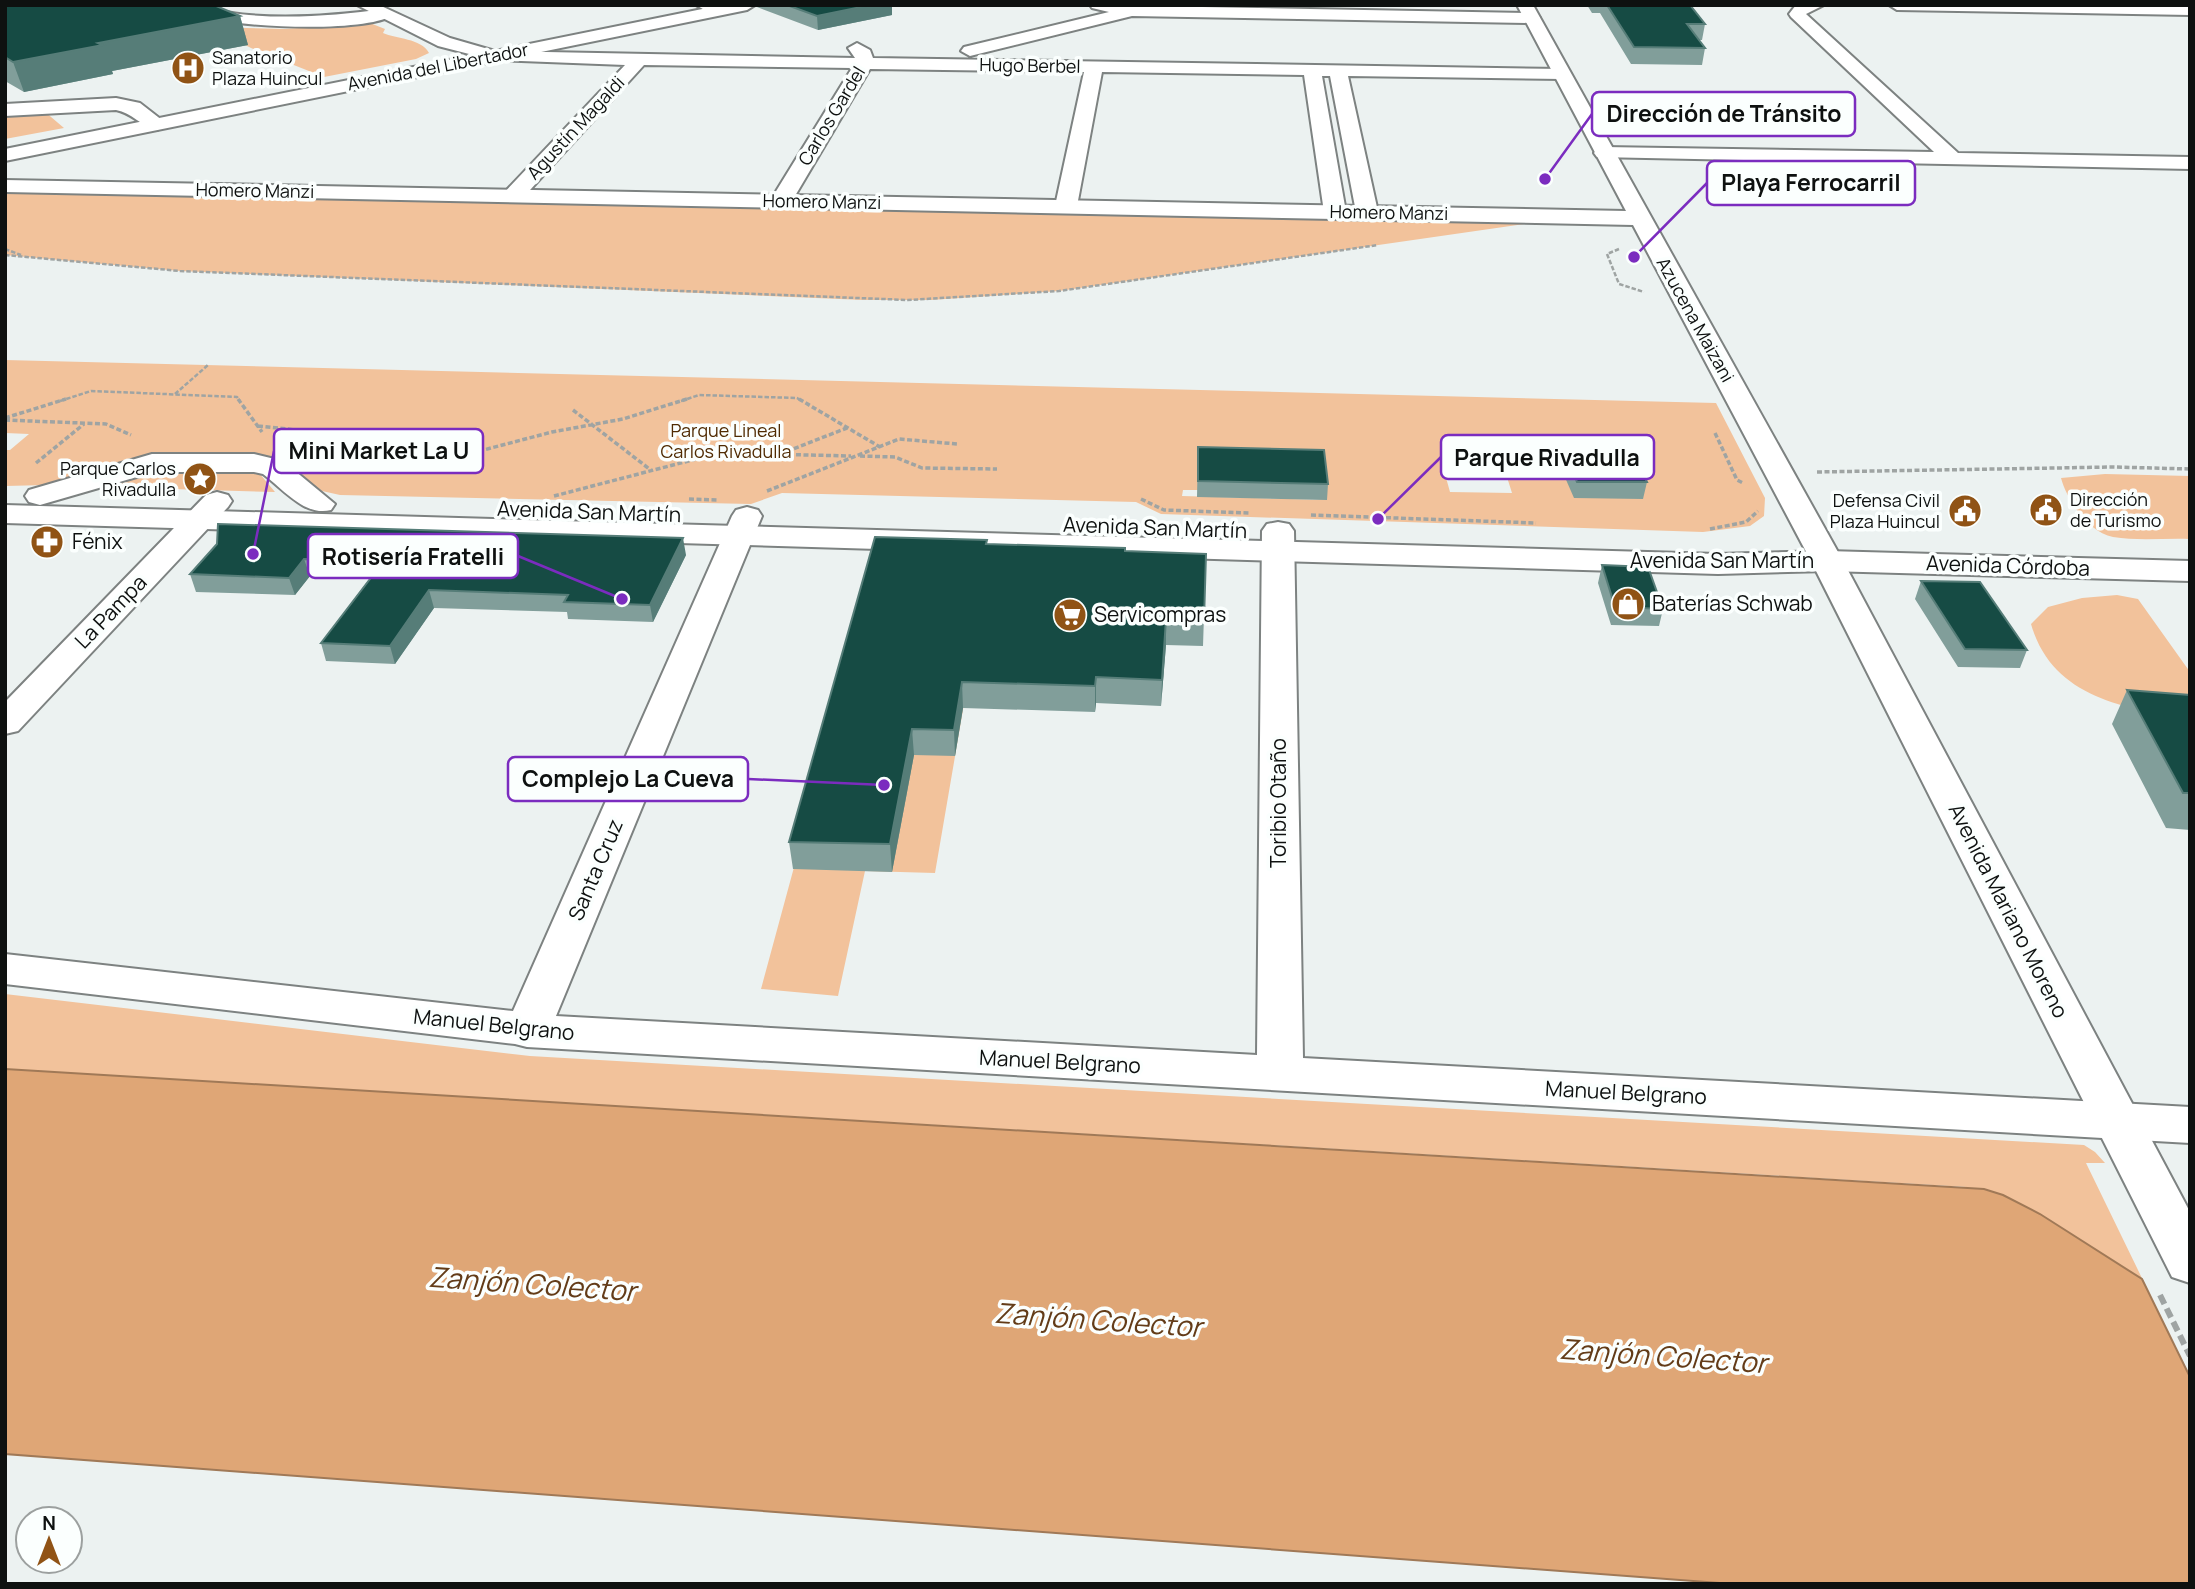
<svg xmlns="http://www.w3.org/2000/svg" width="2195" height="1589" viewBox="0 0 2195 1589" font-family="Manrope,sans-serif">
  <rect width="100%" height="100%" fill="#ecf2f1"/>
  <path fill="#f2c29b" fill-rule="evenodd" d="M370,23L385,29L383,33C396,39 421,38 429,53L416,59L324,77L251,48L210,27L284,29Z
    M44,111L64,128L5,139V114Z
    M5,191L1538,222L1059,291L931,300H863L180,271L5,255Z
    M5,360L1716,403L1765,498L1764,516L1750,526L1703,532L1161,514L1136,502L782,493L751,504L340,495L322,491L283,463L257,457L47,485L5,486V450H10L29,434L5,433ZM1445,474H1506L1512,493L1450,492ZM1183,490H1197L1326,500L1182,496Z
    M149,471L260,474L275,492L102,487Z
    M2105,474L2190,476V539C2165,538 2137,541 2113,537C2088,532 2067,500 2061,478Z
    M988,564L935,873L865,871L838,996L761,989L825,753Z
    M2117,595L2138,599L2190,672V720C2125,708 2052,698 2031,624L2048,607L2082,598Z
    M5,994L530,1056L2084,1145L2095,1152L2105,1163H2086L2190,1377V1584L5,1137L1978,1219L1967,1187L5,1069Z"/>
  <path fill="#dfa676" stroke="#a07957" stroke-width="2" d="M5,1069L1984,1189L2003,1195L2040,1214L2142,1279L2190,1377V1584H1733L5,1454Z"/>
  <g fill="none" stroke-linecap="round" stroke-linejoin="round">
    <defs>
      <path id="minor" d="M174,5C200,5 223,13 249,15C294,19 340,15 385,9L393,14C373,35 197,29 174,5Z
        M696,5H715L716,7L708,12Z
        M1090,5L1532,13L1540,18L1532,23L1132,16L970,56L961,51L964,47L1109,12L1092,8Z
        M1796,5H1824L1806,14L1958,153L2190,157V169L1597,157L1594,153L1597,149L1604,147L1934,152L1791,17L1789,14Z
        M1889,5H2190V15L1897,10Z
        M857,43L870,50L873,58L1562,69L1571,74L1562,79L1348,76L1378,212L1375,217H1359L1356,212L1330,76H1322L1346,212L1343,217H1327L1324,212L1304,75L1102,72L1077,206L1074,211H1058L1055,206L1084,72L870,69L792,201L789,206H773L770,201L852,68L644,65L520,201H504L501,196L625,65L498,60L489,55L492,51L855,58L848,48Z
        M116,98L140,103L167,124L157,130C141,126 132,113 116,110L5,116V104Z
        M152,454H254L283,461L335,504L331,510C305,517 283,489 263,474L254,472H154L40,505L29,502L25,496L29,490Z
        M217,492L228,495L232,501L228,507L18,731L5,734V702L206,495Z
        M747,507L758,510L762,516L556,1016L1257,1055L1262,531L1267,524L1278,522L1289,524L1294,531L1303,1058L2190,1107V1143L527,1047L515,1044L5,984V954L513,1011L732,516L736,510Z"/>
      <path id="major" d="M357,5H379L450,38L495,51L722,5H755L747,10L5,161V149L473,55L438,46Z
        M1517,5H1533L1843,561L2190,1212V1283L2172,1277L1811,561L1633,225L5,192V180L1626,211Z"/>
      <path id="highway" d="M5,505L1718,554L1827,551L2190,561V581L1827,571L1718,574L5,523Z"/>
    </defs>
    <use href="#minor" stroke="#7d8281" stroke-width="4"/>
    <use href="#major" stroke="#7d8281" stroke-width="4"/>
    <use href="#highway" stroke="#7d8281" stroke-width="4"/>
    <path stroke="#9fa4a3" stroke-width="2.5" stroke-dasharray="4.5 2" stroke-linecap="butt" d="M5,249L21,255
      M1619,249L1607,254L1619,284L1644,292
      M5,255L180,271L908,300L1059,291L1378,245
      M175,394L208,365
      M60,401L91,391L237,397L240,401
      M681,401L699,395L797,398L802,401"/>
    <path stroke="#9fa4a3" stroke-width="3.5" stroke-dasharray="5 2.5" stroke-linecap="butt" d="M238,399L262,432
      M799,399L880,447
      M573,410L652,471
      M5,418L66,399
      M5,420L106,424L131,435
      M258,426L306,431
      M437,429L444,453H472L552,432L623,419L687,399
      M1715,433L1737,480L1743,483
      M780,454L847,428
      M860,456L895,457L922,468L997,469
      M36,463L84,424
      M1817,472L2114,467L2190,469
      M767,491L899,439L957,444
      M554,496L719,453L851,456
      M689,499L718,500
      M1141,499L1164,510L1250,513
      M1311,515L1536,523
      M1710,529L1746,522L1758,511"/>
    <path stroke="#9fa4a3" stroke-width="6" stroke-dasharray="10 5" stroke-linecap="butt" d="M2160,1295L2190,1356"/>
    <use href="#minor" fill="#fff" fill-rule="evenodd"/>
    <use href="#major" fill="#fff" fill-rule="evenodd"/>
    <use href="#highway" fill="#fff" fill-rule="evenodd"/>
  </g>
  <path fill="#819e9a" d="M5,5L240,16L248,45L112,71L113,74L24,92L5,81Z
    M756,5H892V15L818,30L757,7Z
    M1587,5H1690L1705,24L1702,40H1699L1705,48L1702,65L1631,64L1600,13H1592Z
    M1198,447L1328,484L1327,500L1197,497Z
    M1563,449L1647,482L1643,499L1574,498L1560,466Z
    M987,540V544L1125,551L1206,554L1203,646L1166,645L1161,706L1096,703L1095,712L963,708L955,756L914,755L892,872L793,869L789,842Z
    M217,544L686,555L653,622L568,619L567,612L434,608L395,664L326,661L321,643L370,578L310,576L295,595L196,592L190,574Z
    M1602,565L1663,609L1659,626L1611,625L1598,583Z
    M1921,581L2027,650L2020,668L1958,667L1915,599Z
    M2127,690L2190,695V830L2166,828L2112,724Z"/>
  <path fill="#567d78" d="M871,5H892V15L818,30L817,16Z
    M240,16L248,45L112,71L113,74L24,92L13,62L98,43Z
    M683,538L686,555L653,622L650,605Z
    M304,559L310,576L295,595L289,578Z
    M429,590L434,608L395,664L390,646Z
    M1166,619V645L1161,706L1162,680Z
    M1096,677V703L1095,712V686Z
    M962,682L963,708L955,756L954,730Z
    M912,729L914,755L892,872L890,844Z"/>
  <path fill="#164b44" stroke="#567d78" stroke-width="2" d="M5,5H214L240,16L98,43L103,45L13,62L5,57Z
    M787,5H871L817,16Z
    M1607,5H1690L1705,24H1687L1705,48L1634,47Z
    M1198,447L1324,450L1328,484L1198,481Z
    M1563,449L1631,450L1647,482H1577Z
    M218,524L683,538L650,605L564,602L568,595L429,590L390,646L321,643L383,562L304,559L289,578L190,574L217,544Z
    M875,537L987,540L986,544L1125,548V551L1206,554L1204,620L1166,619L1162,680L1096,677L1095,686L962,682L954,730L912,729L890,844L789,842Z
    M1602,565L1648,567L1663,609L1615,607Z
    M1921,581L1980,582L2027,650L1965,649Z
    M2127,690L2190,695V793H2183Z"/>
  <defs>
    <symbol id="hospital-disc" viewBox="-11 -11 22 22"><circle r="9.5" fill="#905315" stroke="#fbfffe"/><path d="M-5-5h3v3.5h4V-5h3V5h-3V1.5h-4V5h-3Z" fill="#fff"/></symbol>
    <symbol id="sight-disc" viewBox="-11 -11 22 22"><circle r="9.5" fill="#905315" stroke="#fbfffe"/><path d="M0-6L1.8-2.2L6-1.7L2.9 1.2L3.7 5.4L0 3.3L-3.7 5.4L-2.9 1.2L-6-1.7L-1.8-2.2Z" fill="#fff"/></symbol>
    <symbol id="civic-disc" viewBox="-11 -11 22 22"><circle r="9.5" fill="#905315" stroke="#fbfffe"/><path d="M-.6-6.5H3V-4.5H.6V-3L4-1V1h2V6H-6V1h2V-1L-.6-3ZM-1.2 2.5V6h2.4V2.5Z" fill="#fff"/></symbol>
    <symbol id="pharmacy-disc" viewBox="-11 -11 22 22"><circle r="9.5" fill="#905315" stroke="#fbfffe"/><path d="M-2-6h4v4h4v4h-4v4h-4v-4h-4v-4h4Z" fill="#fff"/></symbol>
    <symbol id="shop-disc" viewBox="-11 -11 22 22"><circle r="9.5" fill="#905315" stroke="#fbfffe"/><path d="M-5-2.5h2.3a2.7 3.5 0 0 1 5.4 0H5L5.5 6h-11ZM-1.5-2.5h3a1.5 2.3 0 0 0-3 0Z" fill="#fff"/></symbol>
    <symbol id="supermarket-disc" viewBox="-11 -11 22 22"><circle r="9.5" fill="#905315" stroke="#fbfffe"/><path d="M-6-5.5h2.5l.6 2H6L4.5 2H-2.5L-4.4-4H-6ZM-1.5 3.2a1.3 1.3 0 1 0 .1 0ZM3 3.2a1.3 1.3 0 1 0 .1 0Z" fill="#fff"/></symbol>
  </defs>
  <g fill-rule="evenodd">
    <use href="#hospital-disc" x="169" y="49" width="38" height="38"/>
    <use href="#sight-disc" x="181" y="460" width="38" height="38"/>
    <use href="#civic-disc" x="2027" y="491" width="38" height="38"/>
    <use href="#civic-disc" x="1946" y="492" width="38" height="38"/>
    <use href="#pharmacy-disc" x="28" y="523" width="38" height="38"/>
    <use href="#shop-disc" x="1609" y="585" width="38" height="38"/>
    <use href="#supermarket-disc" x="1051" y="596" width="38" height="38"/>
  </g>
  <g text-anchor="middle" stroke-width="7" stroke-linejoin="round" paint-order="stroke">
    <g font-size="18" fill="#0e1110" stroke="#fbfffe" text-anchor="start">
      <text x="212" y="64">Sanatorio<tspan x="212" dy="21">Plaza Huincul</tspan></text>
      <text x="176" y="475" text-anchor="end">Parque Carlos<tspan x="176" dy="21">Rivadulla</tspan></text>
      <text x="2070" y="506">Dirección<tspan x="2070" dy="21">de Turismo</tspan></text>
      <text x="1940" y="507" text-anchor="end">Defensa Civil<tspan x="1940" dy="21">Plaza Huincul</tspan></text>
    </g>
    <g font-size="18" fill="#0e1110" stroke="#fbfffe">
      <text transform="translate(1030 66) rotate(1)" y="6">Hugo Berbel</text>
      <text transform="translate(438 67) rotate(-11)" y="6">Avenida del Libertador</text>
      <text transform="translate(832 116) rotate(-59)" y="6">Carlos Gardel</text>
      <text transform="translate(576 128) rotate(-47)" y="6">Agustín Magaldi</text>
      <text transform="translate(255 191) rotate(1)" y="6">Homero Manzi</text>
      <text transform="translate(822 202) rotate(1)" y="6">Homero Manzi</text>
      <text transform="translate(1389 213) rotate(1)" y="6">Homero Manzi</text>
      <text transform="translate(1695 320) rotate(61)" y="6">Azucena Maizani</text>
    </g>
    <g font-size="18" fill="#502b03" stroke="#fbfffe">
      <text x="726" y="437">Parque Lineal<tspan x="726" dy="21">Carlos Rivadulla</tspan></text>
    </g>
    <g font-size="21" fill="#0e1110" stroke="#fbfffe">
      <text transform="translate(589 512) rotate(2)" y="7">Avenida San Martín</text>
      <text transform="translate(1155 528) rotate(2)" y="7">Avenida San Martín</text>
      <text x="1722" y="568">Avenida San Martín</text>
      <text transform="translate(2008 566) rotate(2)" y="7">Avenida Córdoba</text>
      <text transform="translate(111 612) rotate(-46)" y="7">La Pampa</text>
      <text transform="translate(1279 803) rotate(-90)" y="7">Toribio Otaño</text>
      <text transform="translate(596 870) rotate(-67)" y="7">Santa Cruz</text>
      <text transform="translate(2008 911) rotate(63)" y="7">Avenida Mariano Moreno</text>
      <text transform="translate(494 1025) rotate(6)" y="7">Manuel Belgrano</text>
      <text transform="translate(1060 1062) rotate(3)" y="7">Manuel Belgrano</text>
      <text transform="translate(1626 1093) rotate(3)" y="7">Manuel Belgrano</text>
    </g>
    <g font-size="21" fill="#0e1110" stroke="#fbfffe" text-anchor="start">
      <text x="72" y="549">Fénix</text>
      <text x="1652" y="611">Baterías Schwab</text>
      <text x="1094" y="622">Servicompras</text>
    </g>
    <g font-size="28" font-style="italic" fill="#633c18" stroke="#fbfffe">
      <text transform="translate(532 1284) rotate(4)" y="10">Zanjón Colector</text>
      <text transform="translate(1098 1320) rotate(4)" y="10">Zanjón Colector</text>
      <text transform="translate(1663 1356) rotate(4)" y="10">Zanjón Colector</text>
    </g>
  </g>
  <path fill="none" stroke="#7b2cbf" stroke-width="2.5" d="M1545 179L1592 114M1634 257L1707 183M253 554L274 451M1378 519L1441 457M622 599L518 556M884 785L748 779"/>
  <g fill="#7b2cbf" stroke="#fbfffe" stroke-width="2.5">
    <circle cx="1545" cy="179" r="7"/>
    <circle cx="1634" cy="257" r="7"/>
    <circle cx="253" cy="554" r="7"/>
    <circle cx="1378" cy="519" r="7"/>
    <circle cx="622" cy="599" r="7"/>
    <circle cx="884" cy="785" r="7"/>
  </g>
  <g fill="#fbfffe" stroke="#7b2cbf" stroke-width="2.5">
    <rect x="1592" y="92" width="263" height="44" rx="7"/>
    <rect x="1707" y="161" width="208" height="44" rx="7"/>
    <rect x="274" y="429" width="209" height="44" rx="7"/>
    <rect x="1441" y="435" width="213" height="44" rx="7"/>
    <rect x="308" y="534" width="210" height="44" rx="7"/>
    <rect x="508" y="757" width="240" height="44" rx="7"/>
  </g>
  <g font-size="23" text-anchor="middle" font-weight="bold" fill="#0e1110">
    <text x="1724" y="122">Dirección de Tránsito</text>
    <text x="1811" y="191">Playa Ferrocarril</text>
    <text x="379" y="459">Mini Market La U</text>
    <text x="1547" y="466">Parque Rivadulla</text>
    <text x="413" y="565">Rotisería Fratelli</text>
    <text x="628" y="787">Complejo La Cueva</text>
  </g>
  <rect width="2195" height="1589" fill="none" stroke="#0e1110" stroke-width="14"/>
  <g transform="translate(49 1540)"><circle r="33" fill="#fbfffe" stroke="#9ca09f" stroke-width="2"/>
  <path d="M0-5L12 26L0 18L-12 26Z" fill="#905315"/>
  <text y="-10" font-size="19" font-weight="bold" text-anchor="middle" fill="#0e1110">N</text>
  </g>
</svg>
